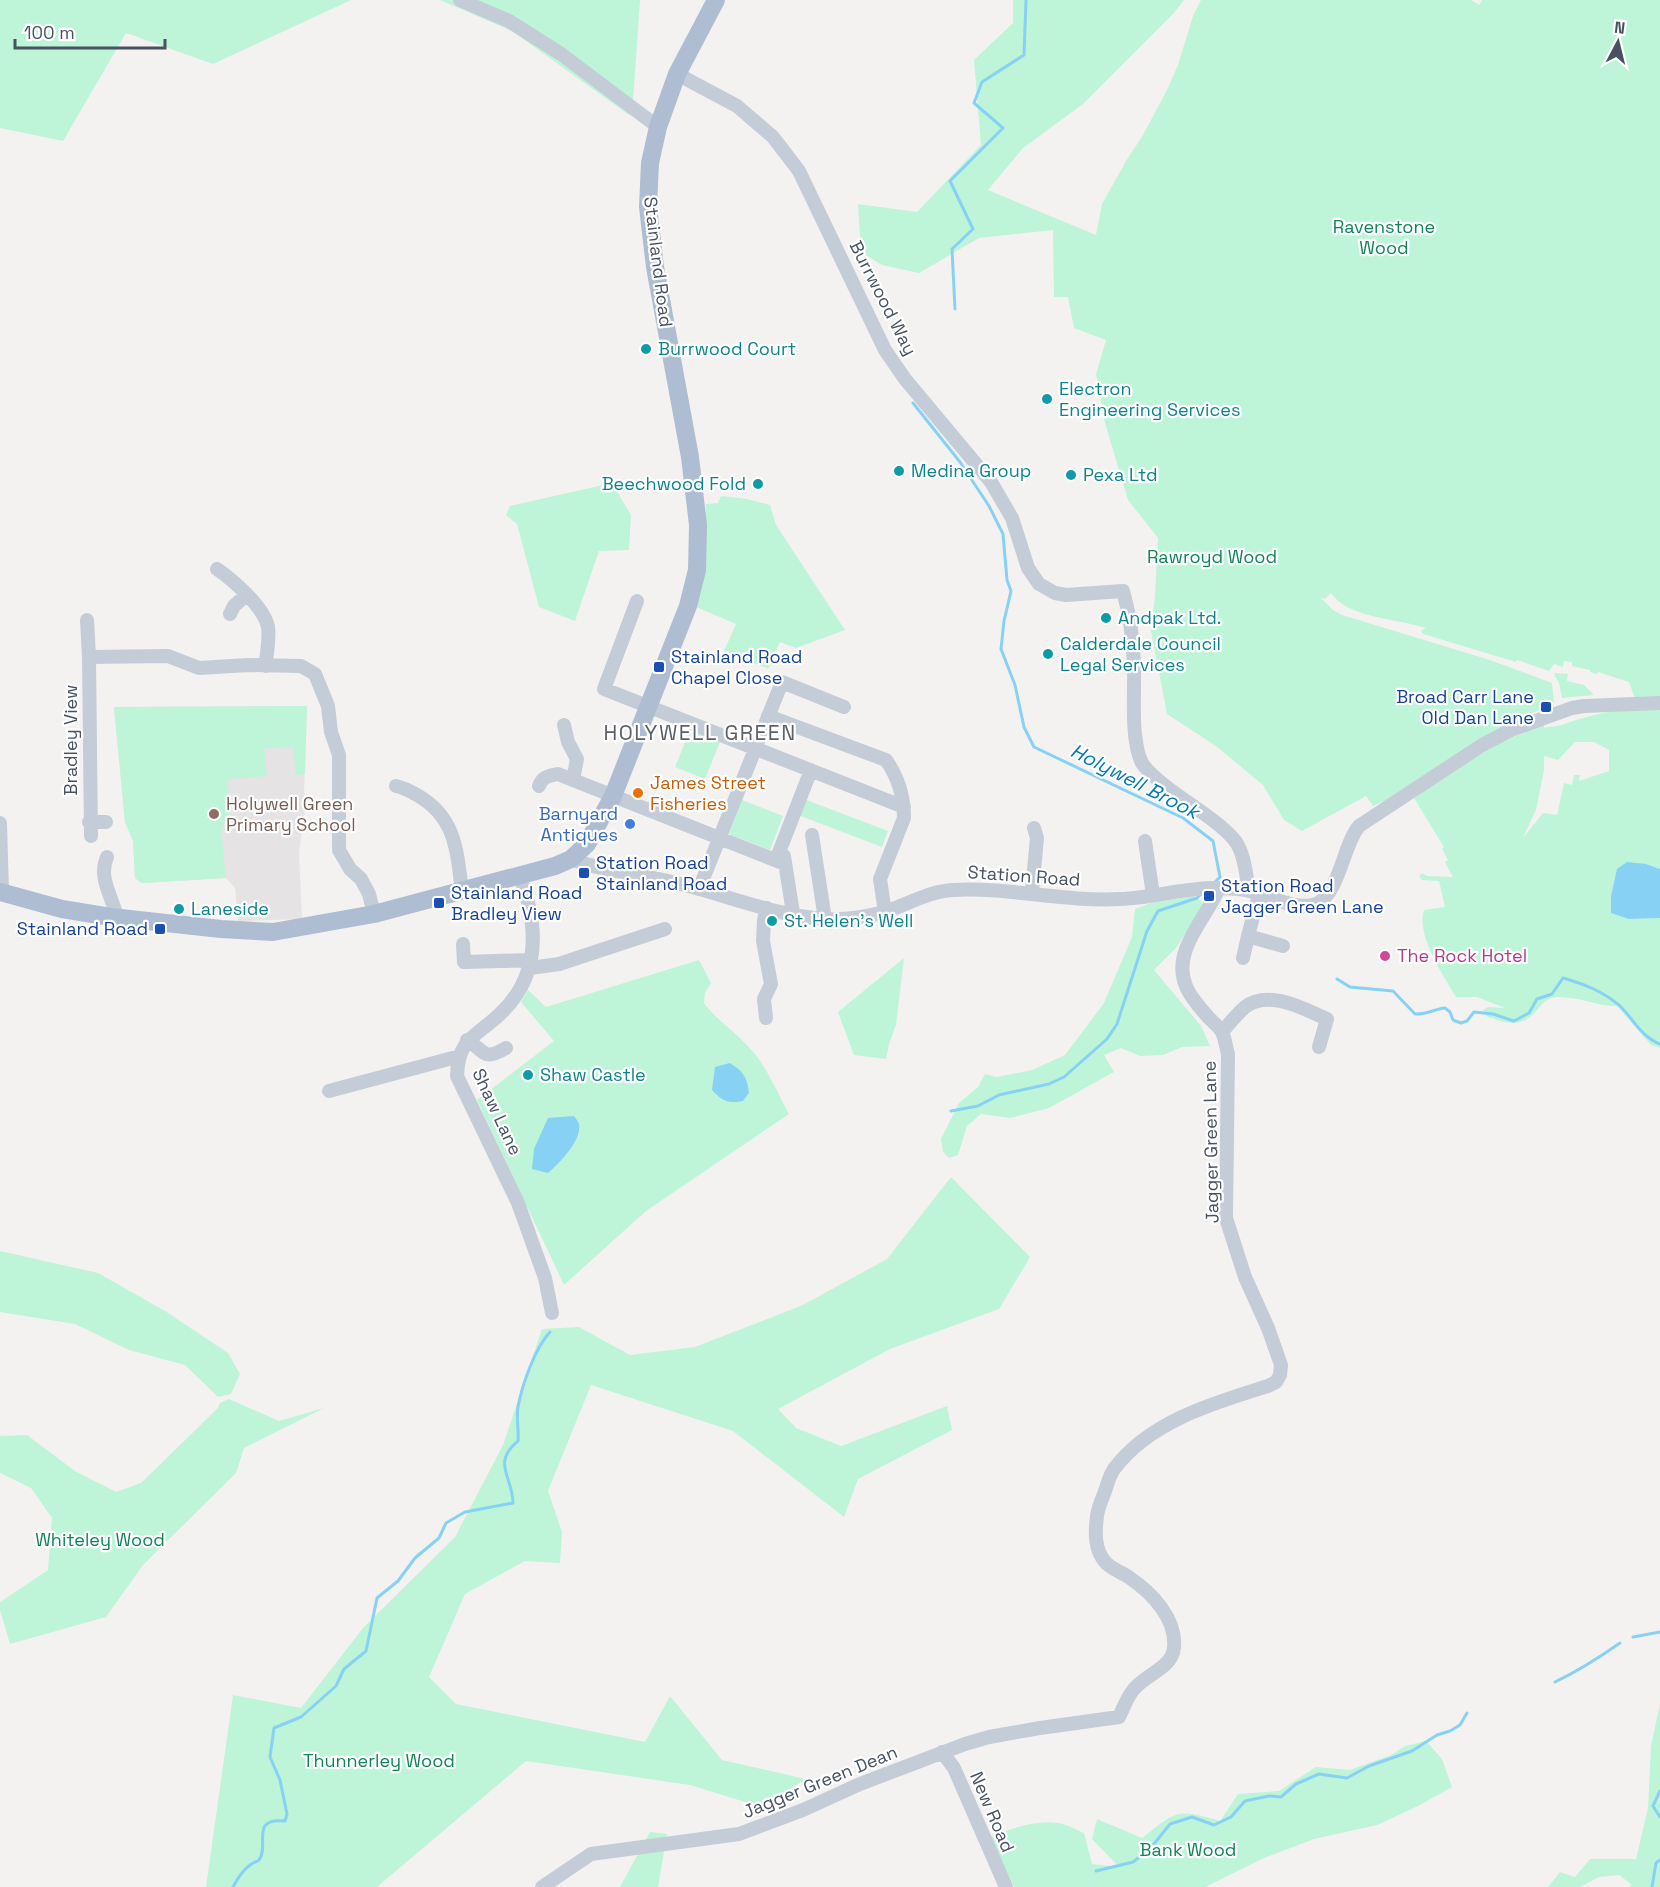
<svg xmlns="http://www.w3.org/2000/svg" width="1660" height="1887" viewBox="0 0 1660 1887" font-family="'Space Grotesk',sans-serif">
  <rect width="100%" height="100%" fill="#f4f2f1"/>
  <path fill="#e5e3e3" d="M307,706L304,792L306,805L299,852L302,919L238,921L235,888L226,878L142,883L135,878L133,841L125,822L114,707Z"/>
  <path fill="#bef4d8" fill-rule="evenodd" d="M0,0H351L213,64L126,33L63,141L0,128Z
    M440,0H640L633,102L629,115L512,31Z
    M1013,0H1184L1174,13L1083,104L1023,148L988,190L1096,235L1102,204L1126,161L1143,135L1167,90L1178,65L1193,16L1201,0H1471L1479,5L1482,0H1660V699H1635L1629,682L1598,672L1597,674L1590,672V670L1572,666V662L1564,661L1563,667L1554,664L1549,671L1517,660L1516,662L1423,634L1421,631L1426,628C1399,619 1347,618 1331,593L1325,599L1320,597L1333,610L1342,615L1490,660L1552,683L1554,703L1480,738L1387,800L1373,806L1366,796L1302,831L1284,820L1263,785L1216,746L1167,714L1151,631L1155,596L1158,538L1128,500L1105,423L1096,374L1106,340L1074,328L1068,297H1054L1053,230L979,238L919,273L882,265L861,252L858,204L917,212L981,145L974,60L1013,23Z
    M612,483L631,515L629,550L599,551L575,621L539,607L517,524L506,515L510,506Z
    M721,496L747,499L770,505L776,525L845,630L796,648L780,642L768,669L724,651L736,624L696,607L703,576L706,504L718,503Z
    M1556,673L1568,674L1567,681L1584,685L1594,695L1562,698L1559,683L1554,674Z
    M307,706L305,774L296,775L293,747L264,748L267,776L228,779L229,819L223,820L224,827L221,829L226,878L142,883L135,878L133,841L125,822L114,707Z
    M1660,706V869L1646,864L1629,919L1660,918V1048L1651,1045L1617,1006C1596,1006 1577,996 1556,997C1540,999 1537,1016 1523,1021C1511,1026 1497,1020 1486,1016L1483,1010L1488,1007L1505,1008L1477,997H1456C1443,975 1416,935 1424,910L1445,907L1439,881L1422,880L1419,876L1422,873L1427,876L1453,877L1445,862L1448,860L1442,849L1444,847L1414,798L1485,749L1544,724V728C1549,726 1556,727 1562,725C1593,713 1627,708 1660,706ZM1575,742H1594L1609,750V771L1579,781L1580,775H1574L1572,785L1564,783L1557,815L1543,813L1523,838L1536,810L1544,770V756L1558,760Z
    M690,730L720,742L705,779L675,767Z
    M804,799L888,831L882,847L798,815Z
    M742,800L783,816L770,850L729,834Z
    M1194,896L1205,904L1176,948L1154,970L1201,1026L1210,1046L1182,1047L1163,1055L1140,1056L1121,1048L1104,1055L1114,1072L1049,1108L1010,1118L981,1114L967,1126L958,1155L949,1158L943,1152L941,1139L959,1103L978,1087L985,1074L997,1077L1032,1070L1065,1055L1104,1003L1132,937L1135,909L1151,903Z
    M904,958L896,1025L889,1044L886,1059L854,1055L838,1012Z
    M699,960L711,983L705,993L704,1003C718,1022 739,1034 754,1053C768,1070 778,1094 789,1114L646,1211L564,1285L477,1100L554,1041L521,1002L528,990L546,1007Z
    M951,1177L1030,1257L999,1309L890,1349L778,1409L796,1428L841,1446L947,1406L952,1430L858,1479L844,1517L733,1431L591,1385L548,1491L562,1532L560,1563L525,1561L465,1594L429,1677L456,1704L645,1742L670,1696L722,1760L806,1779L761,1807L690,1785L526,1761L377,1887H206L233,1695L301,1708L363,1628L455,1537L503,1445L542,1329L579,1327L630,1355L695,1347L803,1305L887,1259Z
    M0,1251L98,1273L165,1311L228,1353L240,1374L231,1394L218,1397L185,1365L129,1350L75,1324L0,1312Z
    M229,1399L279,1421L324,1408L244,1448L236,1473L143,1565L106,1617L10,1644L0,1610V1602L48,1570L52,1518L31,1488L0,1473V1436L27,1435L75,1471L116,1492L141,1483L218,1408L220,1403Z
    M1660,1704V1887H1630L1631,1884L1619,1875L1599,1877L1580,1887H1548L1560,1872L1575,1877L1590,1859H1636L1648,1808L1651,1746Z
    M1426,1741L1442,1759L1452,1787L1418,1806L1377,1825L1314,1839L1264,1858L1205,1887H1014L990,1837C1012,1828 1043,1817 1066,1825C1072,1827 1078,1831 1084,1833L1092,1864L1119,1867L1092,1839L1097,1819L1142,1838C1177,1811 1176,1808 1220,1821L1238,1794L1279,1791L1316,1767L1350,1770L1391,1755L1405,1746Z
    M650,1832L667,1834L658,1887H620Z"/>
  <path fill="#87d2f4" d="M1627,862L1646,864L1660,869V918L1629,919L1611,913V896L1617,869Z
    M730,1063C744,1072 747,1077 749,1093L743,1101C729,1104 722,1101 712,1090L715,1067Z
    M574,1116C576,1119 578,1121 579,1124C582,1141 559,1163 548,1173L532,1169L534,1149L548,1118Z"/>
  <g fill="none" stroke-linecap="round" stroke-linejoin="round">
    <path stroke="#87d2f4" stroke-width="3" d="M955,309L952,249L973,229L950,181L1003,128L974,103L982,82L1024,55L1026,0
      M913,403L960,462L989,506L1003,534L1007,580L1011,591L1004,621L1001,649L1015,685L1024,727L1034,747L1183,818L1213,841L1220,877L1213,884
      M1337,979L1350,987L1393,991L1415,1014C1427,1015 1434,1009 1445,1008L1450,1012L1453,1020L1461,1023L1467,1021L1474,1012L1493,1014L1514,1021L1529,1013L1537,999L1552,994L1563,978C1584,984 1602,991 1619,1005C1633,1018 1641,1037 1660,1044
      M951,1111L978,1106L999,1095L1049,1084L1064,1077L1107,1039L1117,1024L1147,931L1158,911L1197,898L1201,894
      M1633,1637L1660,1632
      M1555,1682C1578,1671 1600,1657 1620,1643
      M1660,1791L1653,1806L1660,1817
      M1096,1871L1133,1862L1150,1849L1170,1824L1192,1817L1214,1825L1231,1817L1245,1801L1269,1796L1281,1797L1296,1784L1319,1774L1347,1778L1369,1766L1412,1751L1437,1735L1450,1731L1460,1725L1467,1713
      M233,1887C238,1878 242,1871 250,1865C251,1864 258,1861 259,1860C270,1846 249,1817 285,1821L287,1814L280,1780L270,1757L274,1728L301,1717L336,1686L344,1669L366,1651L377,1598L398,1581L415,1558L439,1538L446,1523L465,1512L513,1503C513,1477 491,1463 518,1441C519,1430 516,1418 518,1407C522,1385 535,1348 550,1332
      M1652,1887L1656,1863L1660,1860"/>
    <path stroke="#c4ccd7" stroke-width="14" d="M460,0L509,21L561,54L658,127
      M677,74L737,106L773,137L799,171L885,350L905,379L991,482L1012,518L1028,568L1039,584L1055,593L1066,595L1123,591C1130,615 1133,638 1134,663C1135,690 1130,739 1142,763C1148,773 1159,781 1168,788C1187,803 1222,823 1236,842C1245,856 1246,875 1249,891
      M217,569C233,580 264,607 268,627C270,638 266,654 266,666
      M637,601L604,689L904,807
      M230,614L234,606L246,595
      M87,620L89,657L91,836
      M89,657L168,656L199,668L248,665L301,666L315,674L328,706L331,732L339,755V850L350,869L361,879L369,894L374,914
      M768,716L886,760C898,777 904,797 904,818L880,879L885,912
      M564,725L568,742L577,759L573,780
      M396,786C405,788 410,791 417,795C456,817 457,851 462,892
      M539,786C543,776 549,776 558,774L785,864
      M89,822H106
      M0,823L2,893
      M812,835L825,919
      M1145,841L1153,895
      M784,856L793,913
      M107,857C98,878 112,896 117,917
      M571,859C602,871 635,873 668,881C720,892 772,916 826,919C845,920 866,917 884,912C907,905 929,891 953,890C1009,887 1064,902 1120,899C1153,898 1185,887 1219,888C1229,888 1241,889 1250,891C1270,896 1296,911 1316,904C1339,895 1343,845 1359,826L1482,745L1511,730L1572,708L1584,706L1660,703
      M776,860L811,770
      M519,875C539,925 541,976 499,1015C475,1037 458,1039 457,1076L518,1203L545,1278L552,1313
      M699,889L782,682L844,707
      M1032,892L1037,838L1034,828
      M1259,894L1248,936L1283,946
      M463,944L464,962L531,960
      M1243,958L1248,936
      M530,968L559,964L665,929
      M766,1018L764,999L771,984L763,941L764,920L767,908
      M1222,1032C1229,1024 1237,1014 1245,1007C1269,989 1304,1009 1327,1019L1319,1047
      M467,1040C486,1051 482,1062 506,1048
      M329,1091L460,1056
      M942,1752L954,1768L1006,1887
      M542,1887L591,1854L739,1834L803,1810L860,1784L965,1744L989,1737L1040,1728L1119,1717C1124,1707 1127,1697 1134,1689C1146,1674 1172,1668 1174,1648C1177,1619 1152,1593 1130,1578C1123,1573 1112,1569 1106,1563C1094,1550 1095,1532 1097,1516C1098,1508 1101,1501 1104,1494C1107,1486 1109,1476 1114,1469C1150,1421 1214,1403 1268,1386L1276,1382L1280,1375L1281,1365L1268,1328L1245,1277L1226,1218L1228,1054C1226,1047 1225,1038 1222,1032C1219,1027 1213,1022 1209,1018C1190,997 1175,979 1186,949C1194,927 1210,909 1219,888"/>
    <path stroke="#afbdd2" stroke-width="18" d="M0,892L62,909L111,917L221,929L273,932L374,914L555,866L571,859L587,844L613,796L688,606L697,570L698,525L690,457L655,267L648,207L650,163L658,127L677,74L716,0"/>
  </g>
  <g fill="#0f9aa8" stroke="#fff" stroke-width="2">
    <circle cx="646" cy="349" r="6"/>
    <circle cx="1047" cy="399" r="6"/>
    <circle cx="899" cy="471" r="6"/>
    <circle cx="1071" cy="475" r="6"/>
    <circle cx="758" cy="484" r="6"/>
    <circle cx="1106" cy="618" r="6"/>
    <circle cx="1048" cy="654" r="6"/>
    <circle cx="179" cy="909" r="6"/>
    <circle cx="772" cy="921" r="6"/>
    <circle cx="528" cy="1075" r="6"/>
  </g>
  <g fill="#1a4fb4" stroke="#fff" stroke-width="2">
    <rect x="653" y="661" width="12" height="12" rx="3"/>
    <rect x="1540" y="701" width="12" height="12" rx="3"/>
    <rect x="578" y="867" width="12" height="12" rx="3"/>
    <rect x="1203" y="890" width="12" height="12" rx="3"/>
    <rect x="433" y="897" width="12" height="12" rx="3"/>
    <rect x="154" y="923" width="12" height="12" rx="3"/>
  </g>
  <circle fill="#e8710a" stroke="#fff" stroke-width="2" cx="638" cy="793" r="6"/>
  <circle fill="#8d6e63" stroke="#fff" stroke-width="2" cx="214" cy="814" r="6"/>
  <circle fill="#3f7fe0" stroke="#fff" stroke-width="2" cx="630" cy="824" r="6"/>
  <circle fill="#d1479c" stroke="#fff" stroke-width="2" cx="1385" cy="956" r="6"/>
  <g text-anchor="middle" stroke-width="4.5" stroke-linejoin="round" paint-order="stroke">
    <g font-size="18" fill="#0f8557" stroke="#fff">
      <text x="1384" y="233">Ravenstone<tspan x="1384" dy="21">Wood</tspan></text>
      <text x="1212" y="563">Rawroyd Wood</text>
      <text x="100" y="1546">Whiteley Wood</text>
      <text x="379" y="1767">Thunnerley Wood</text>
      <text x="1188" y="1856">Bank Wood</text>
    </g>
    <g font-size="18" fill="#475261" stroke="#fff">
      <text transform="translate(658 262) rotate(83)" y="6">Stainland Road</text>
      <text transform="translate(883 298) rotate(63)" y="6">Burrwood Way</text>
      <text transform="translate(71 740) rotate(-90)" y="6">Bradley View</text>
      <text transform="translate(1024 876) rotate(4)" y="6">Station Road</text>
      <text transform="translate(497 1112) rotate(65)" y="6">Shaw Lane</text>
      <text transform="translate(1211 1142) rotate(-91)" y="6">Jagger Green Lane</text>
      <text transform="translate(820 1782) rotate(-22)" y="6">Jagger Green Dean</text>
      <text transform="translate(992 1812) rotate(67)" y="6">New Road</text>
    </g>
    <g font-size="18" fill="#0d838f" stroke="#fff" text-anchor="start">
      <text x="658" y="355">Burrwood Court</text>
      <text x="1059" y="395">Electron<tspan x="1059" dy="21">Engineering Services</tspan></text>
      <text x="911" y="477">Medina Group</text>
      <text x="1083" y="481">Pexa Ltd</text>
      <text x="746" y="490" text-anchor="end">Beechwood Fold</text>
      <text x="1118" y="624">Andpak Ltd.</text>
      <text x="1060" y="650">Calderdale Council<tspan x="1060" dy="21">Legal Services</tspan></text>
      <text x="191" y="915">Laneside</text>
      <text x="784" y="927">St. Helen's Well</text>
      <text x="540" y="1081">Shaw Castle</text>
    </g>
    <g font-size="18" fill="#164399" stroke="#fff" text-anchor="start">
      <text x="671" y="663">Stainland Road<tspan x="671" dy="21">Chapel Close</tspan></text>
      <text x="1534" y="703" text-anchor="end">Broad Carr Lane<tspan x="1534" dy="21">Old Dan Lane</tspan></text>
      <text x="596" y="869">Station Road<tspan x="596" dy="21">Stainland Road</tspan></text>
      <text x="1221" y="892">Station Road<tspan x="1221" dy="21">Jagger Green Lane</tspan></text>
      <text x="451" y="899">Stainland Road<tspan x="451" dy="21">Bradley View</tspan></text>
      <text x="148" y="935" text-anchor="end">Stainland Road</text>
    </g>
    <g font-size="18" fill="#c56008" stroke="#fff" text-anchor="start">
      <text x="650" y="789">James Street<tspan x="650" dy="21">Fisheries</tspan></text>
    </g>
    <g font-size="18" fill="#785e54" stroke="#fff" text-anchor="start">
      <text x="226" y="810">Holywell Green<tspan x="226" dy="21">Primary School</tspan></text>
    </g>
    <g font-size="18" fill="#366cbe" stroke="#fff" text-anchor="end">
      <text x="618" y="820">Barnyard<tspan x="618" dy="21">Antiques</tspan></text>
    </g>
    <g font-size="18" fill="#b23c85" stroke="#fff" text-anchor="start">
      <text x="1397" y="962">The Rock Hotel</text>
    </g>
    <g font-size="20" font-style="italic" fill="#017ab2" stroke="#fff">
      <text transform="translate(1135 781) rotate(27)" y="7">Holywell Brook</text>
    </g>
    <g font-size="21" letter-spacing="1.5" fill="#5d6167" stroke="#fff">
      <text x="700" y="740">HOLYWELL GREEN</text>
    </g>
  </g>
  <g transform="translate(1618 42) rotate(7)" stroke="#ffffff" stroke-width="4.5" paint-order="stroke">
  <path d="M0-4.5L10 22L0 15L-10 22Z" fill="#475261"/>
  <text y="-9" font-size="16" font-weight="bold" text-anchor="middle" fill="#475261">N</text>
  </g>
  <path d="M15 39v9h150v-9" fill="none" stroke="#475261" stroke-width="3"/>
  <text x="24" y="39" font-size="18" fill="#475261" stroke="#ffffff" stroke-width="4.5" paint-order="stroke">100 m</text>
</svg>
